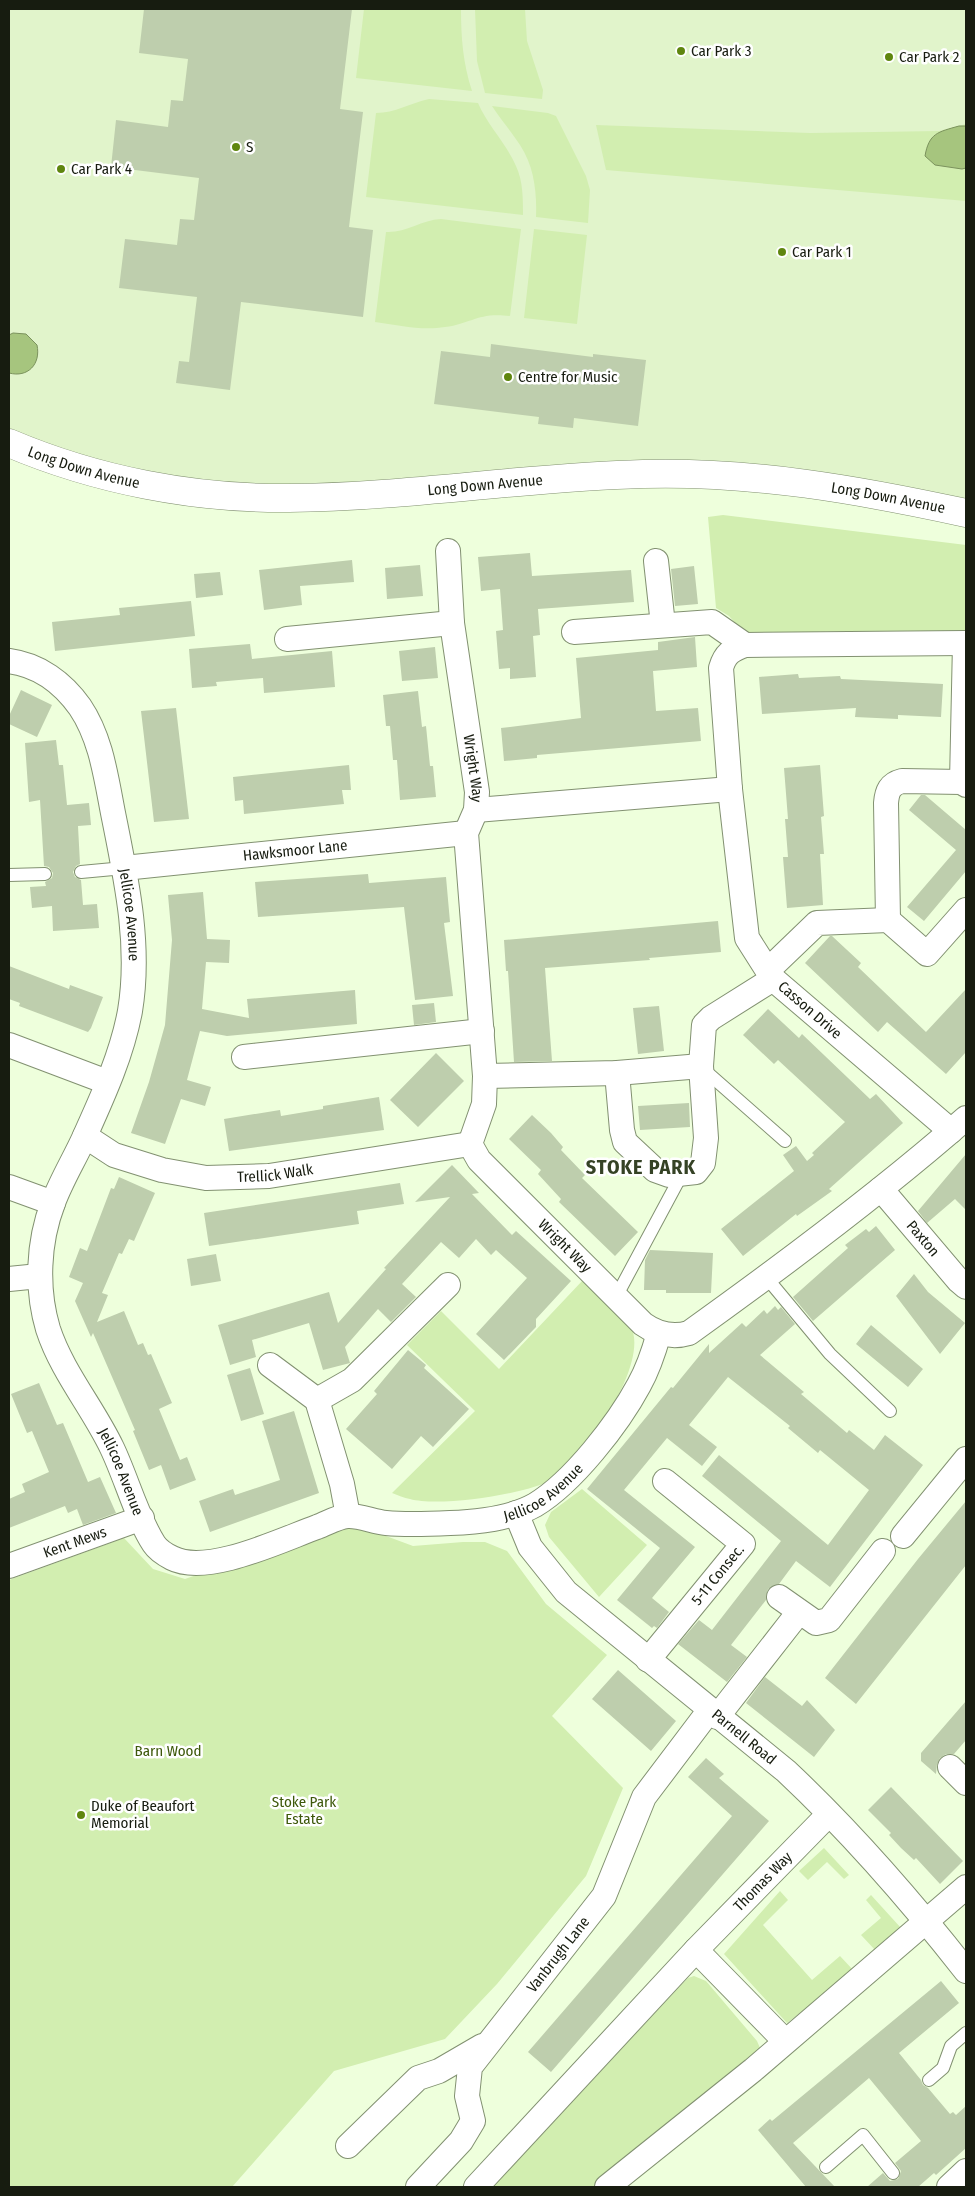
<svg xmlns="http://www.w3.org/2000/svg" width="975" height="2196" viewBox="0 0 975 2196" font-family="'Fira Sans Condensed',sans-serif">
  <rect width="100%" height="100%" fill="#eeffdc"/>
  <path fill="#e1f4cb" d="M9,9H966V513L768,479L242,497L9,443Z"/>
  <path fill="#d2eeb0" d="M364,9H461C461,38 463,63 472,91L356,78Z
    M475,9H525L527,41L543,90L542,99L485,93L477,61Z
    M429,99L478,103C488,126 506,143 516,166C523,181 523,198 523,215L366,197L376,113C395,113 410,103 429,99Z
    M492,106L548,113L556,116L586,176L590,190L588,223L536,217C537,192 534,166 520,145C511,131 501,120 492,106Z
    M966,124V201L606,170L596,125L810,133L939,131Z
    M441,219L521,229L510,316C478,312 473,323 445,327C422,331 398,325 375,322L386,232C406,233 421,220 441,219Z
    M534,229L587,235L577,324L524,318Z
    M723,515L966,545V632L829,631L747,636L729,616L716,608L708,517Z
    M583,1280C595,1291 622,1313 630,1325C653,1362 579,1468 545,1483C517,1495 439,1507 410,1499C404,1498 398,1495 392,1493L475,1411L407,1345L441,1311L499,1369Z
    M582,1489L647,1545L599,1597L549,1537L545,1525L551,1512Z
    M351,1528L378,1533L413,1546L463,1542H485L507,1551L546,1604L607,1655L552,1716L623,1788L586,1876L497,1984L445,2039L334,2071L232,2187H9V1580L124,1538L153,1569L185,1579L317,1533Z
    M824,1848L849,1875L844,1879L827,1862L808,1880L799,1871Z
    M780,1891L788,1900L763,1925L812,1980L840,1956L854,1971L787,2023L724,1954Z
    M871,1895L901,1928L876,1951L861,1935L881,1918L866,1900Z
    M694,1976L706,1981L757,2041L760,2048L758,2053L593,2187H493L681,1985L688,1978Z"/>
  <path fill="#a6c57e" stroke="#7b925d" d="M959,126H966V168L962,169L935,165L925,156C929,133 938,132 959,126Z
    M13,333L26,334L37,345C41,364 28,378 9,373V335Z"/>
  <path fill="#becead" d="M144,9H352L340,109L363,112L349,227L373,230L363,317L241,302L230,390L176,383L179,361L189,362L197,297L119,288L125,239L177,245L180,219L194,220L199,178L111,167L116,120L168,127L171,100L183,101L188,59L139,53Z
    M491,344L593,357V354L646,360L638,426L574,418L573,428L538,424L539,417L434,404L441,351L490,357Z
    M530,553L532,576L631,570L634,602L538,609L540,635L533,636L536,677L510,679V668L499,669L496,631L503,630L500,589L481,591L478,557Z
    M352,560L354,582L300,586L302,605L264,610L259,570Z
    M420,565L423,596L387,599L385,568Z
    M694,566L698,604L675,606L671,569Z
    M220,572L223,595L196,598L194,574Z
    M191,601L195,636L55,651L52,622L120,615L119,608Z
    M695,637L697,667L653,671L656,711L698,708L701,741L537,755V758L504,761L501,728L581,718L576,658L658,650V642Z
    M250,644L252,659L332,651L335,687L264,693L263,678L216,682L217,686L192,688L189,649Z
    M435,647L438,678L402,681L399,651Z
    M798,674L799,678L840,676L841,679L943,684L941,717L898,715V719L855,717L856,708L762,714L759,677Z
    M21,690L52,705L37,737L9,724V716Z
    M418,691L422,727L426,726L430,766H433L436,797L400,800L397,760H393L390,726H386L383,695Z
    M176,708L189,819L154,822L141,711Z
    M56,740L59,765H63L67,805L89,803L91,825L78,826L80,864L76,866L73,872L75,877L81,880L83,905L97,904L99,928L53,931L52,906L32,908L30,887L46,886L45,882L52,878L53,873L49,867L44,866L40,800L29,802L25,743Z
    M349,765L351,790H342L344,804L244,814L243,800L235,801L233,777Z
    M820,765L824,816L821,817L824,854H820L823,905L787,908L783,857H788L785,819H788L784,768Z
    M921,795H925L966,830V871L924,921L907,907L956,850L909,810Z
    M368,874L369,883L446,877L450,922L444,923L453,996L415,1000L404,907L258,917L255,882Z
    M203,892L207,939L230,940L229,963L206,962L202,1009L249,1018L247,999L355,990L357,1024L227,1036L200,1031L187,1080L211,1087L205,1106L181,1099L165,1144L131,1133L149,1082L165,1025L172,940L168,895Z
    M718,921L721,952L649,958L650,960L545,968L552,1061L514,1062L508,971H506L504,940Z
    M830,936H832L861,963L858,967L926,1032L966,989V1052L946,1074L887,1022L878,1032L805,963Z
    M9,966L69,989L70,985L103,997L91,1028L88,1032L19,1006L20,1003L9,999Z
    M434,1003L436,1022L414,1025L412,1005Z
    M659,1006L664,1051L638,1054L633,1008Z
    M768,1009L799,1038L802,1034L870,1099L876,1094L903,1123L829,1189L832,1191L797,1216L796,1214L743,1256L721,1229L794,1171L783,1155L796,1146L807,1161L814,1155L812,1153L845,1122L778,1060L774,1064L743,1035Z
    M436,1053L464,1081L418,1127L390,1100Z
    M379,1097L384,1130L229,1151L224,1119L280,1110L281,1116L323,1109V1106Z
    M689,1103L690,1127L640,1130L638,1106Z
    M532,1115L551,1133L563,1147L561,1150L585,1175L582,1178L638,1232L615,1256L559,1202L561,1199L538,1174L541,1170L509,1139Z
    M966,1154V1210L955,1199L927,1223L918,1211Z
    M452,1165L479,1193L472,1194L512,1235L516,1231L571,1281L536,1319V1327L504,1360L476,1334L527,1278L496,1250L491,1255L476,1239L459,1258L441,1242L402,1284L416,1297L391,1322L378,1309L345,1347L350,1363L323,1370L309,1323L252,1340L256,1357L230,1365L218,1325L329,1292L338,1323L386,1269L384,1268L450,1197L415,1202Z
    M119,1177L155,1193L134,1241L129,1239L122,1254L119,1253L102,1293L108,1295L97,1322L124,1311L138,1345L143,1343L148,1355L151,1354L172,1403L159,1409L180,1460L187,1457L196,1480L170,1490L161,1465L149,1470L133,1431L135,1430L93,1333L91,1337L75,1301L83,1283L69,1277L80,1248L87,1251L111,1188L114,1189Z
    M400,1183L404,1204L357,1211L359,1224L209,1246L204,1213Z
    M876,1226L895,1250L813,1321L793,1297L848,1248L845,1245L866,1229L869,1232Z
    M650,1250L713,1253L711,1293H666V1290H644L645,1260Z
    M216,1254L221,1281L191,1286L187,1259Z
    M914,1274L928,1292L965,1323L940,1354L896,1296Z
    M775,1306L778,1310L781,1307L795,1324L760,1355L804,1392L801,1394L847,1433L849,1430L874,1450L885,1435L923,1465L830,1587L796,1561L779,1584L768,1589L766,1600L731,1645L747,1657L727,1682L678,1644L699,1620L712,1630L781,1541L702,1476L719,1455L828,1545L869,1490L820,1450L818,1453L788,1428L790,1426L728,1377L689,1425L717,1447L702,1466L667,1438L624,1490L695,1547L652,1598L669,1612L657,1628L654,1626L652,1628L617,1600L660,1548L587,1489L671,1387L673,1388L709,1344V1353L742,1323L746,1327L764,1310L767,1314Z
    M871,1325L923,1369L908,1387L856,1344Z
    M408,1350L426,1365L424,1368L469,1409L433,1447L421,1436L392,1469L346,1429L377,1394L374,1391Z
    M250,1368L264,1414L241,1421L227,1375Z
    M39,1383L57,1425L63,1423L88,1482L100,1477L116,1513L83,1525L77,1509L68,1513L65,1506L9,1528V1499L25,1492L22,1484L49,1472L32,1431L27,1433L11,1394Z
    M294,1411L319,1493L210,1532L199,1501L233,1489L235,1495L280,1480L262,1421Z
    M966,1501V1565L856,1704L825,1678L918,1559Z
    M618,1670L676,1721L651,1751L592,1699Z
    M765,1677L802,1706L807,1700L835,1730L814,1757L746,1703Z
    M966,1701V1740L954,1754H946L940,1758L937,1764L936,1774L921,1761V1753Z
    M706,1758L724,1774L719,1778L769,1821L551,2072L528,2052L732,1816L688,1777Z
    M891,1787L963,1861L940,1884L916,1858L914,1860L901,1848L889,1835L891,1833L868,1810Z
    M941,1981L959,2003L899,2053L921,2080L923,2085L928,2088L950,2114L953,2112L956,2115L966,2106V2148L936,2175L934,2173L918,2187H867L883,2173L890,2181L898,2179L901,2171L895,2163L921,2141L869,2078L793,2143L835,2187H806L758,2130L770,2119L772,2121Z"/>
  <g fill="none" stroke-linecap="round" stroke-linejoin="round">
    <defs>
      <path id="service" d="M81,872L124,868
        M9,875L45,874
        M702,1068L785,1141
        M766,1277L830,1354L890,1411
        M616,1297L682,1174
        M929,2080L943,2068L951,2046L966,2033
        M826,2167L863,2135L893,2173"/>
      <g id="minor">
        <path id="s1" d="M448,551L452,623L477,792L476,810L466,833L485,1076L484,1104L470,1144L479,1160L643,1324C657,1334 672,1338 689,1333C784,1265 878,1195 966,1118"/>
        <path d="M656,561L663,625"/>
        <path d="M574,632L712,622L745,645"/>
        <path d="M287,639L452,623"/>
        <path id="s2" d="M9,661C39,665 63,683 80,707C101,738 106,777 113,813C126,878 141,945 130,1011C122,1055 102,1098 84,1138C74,1160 61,1181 53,1203C38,1242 36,1289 48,1329C62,1372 93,1408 112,1448C126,1477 137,1518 154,1544C158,1550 166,1555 172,1558C207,1576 281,1540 317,1527C326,1524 337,1517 347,1516C359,1515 374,1522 386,1523C407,1525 429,1524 450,1523C478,1522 510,1519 535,1505C573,1482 618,1424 639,1385C648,1369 654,1351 659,1333"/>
        <path d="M962,782L965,643"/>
        <path d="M476,810L730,789"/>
        <path id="s3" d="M124,868L466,833"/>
        <path d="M888,920L886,803C887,791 890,784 902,781L962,782L966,785"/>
        <path d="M768,970L817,923L888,920L927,954L966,910"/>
        <path d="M9,1045L107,1082"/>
        <path d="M244,1057L482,1031"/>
        <path d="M617,1073L622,1130L625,1142L655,1170L669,1175L696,1172L703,1163L706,1138L701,1066L704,1025L711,1018L773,979"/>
        <path d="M485,1076L617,1073L701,1066"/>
        <path d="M951,1131L773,979L747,938L730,789L721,668C725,654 731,650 745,645L966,643"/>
        <path id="s4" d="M85,1136L114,1155L162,1170L206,1178L269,1176L470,1144"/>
        <path d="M9,1187L53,1203"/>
        <path id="s5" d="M881,1189L959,1281L966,1287"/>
        <path d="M9,1279L39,1276"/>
        <path d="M270,1365L317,1400L342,1484L348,1516"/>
        <path d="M317,1400L352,1380L448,1285"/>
        <path id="s6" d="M516,1513L530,1547L566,1592L786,1771C851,1832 911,1901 966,1971"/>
        <path d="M903,1536L966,1459"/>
        <path id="s7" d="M9,1566L142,1518"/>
        <path d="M779,1597L816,1623L829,1620L883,1551"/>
        <path id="s8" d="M648,1660L743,1544L665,1481"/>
        <path d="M717,1717L799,1612"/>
        <path d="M950,1767L966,1783"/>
        <path d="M696,1950L785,2041"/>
        <path d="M348,2146L418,2078L439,2071L482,2046"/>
        <path id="s9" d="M418,2187L461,2141L473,2121L467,2096L470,2067L604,1896L644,1797L709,1711"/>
        <path id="s10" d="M476,2187L696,1950L829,1814"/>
        <path d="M607,2187L753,2070L966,1887"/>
        <path d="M949,2187L966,2171"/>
      </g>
      <g id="tertiary">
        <path id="s11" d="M9,443C96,480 194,499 289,498C407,497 525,477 643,474C753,471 860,490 966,513"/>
      </g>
    </defs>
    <use href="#service" stroke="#829171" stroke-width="14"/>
    <use href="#minor" stroke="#829171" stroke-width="26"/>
    <use href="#tertiary" stroke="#829171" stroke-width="29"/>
    <use href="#service" stroke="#fff" stroke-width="12"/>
    <use href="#minor" stroke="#fff" stroke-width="24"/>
    <use href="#tertiary" stroke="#fff" stroke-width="28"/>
  </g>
  <g fill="#5f860f" stroke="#fff" stroke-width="2">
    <circle cx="681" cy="51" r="5"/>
    <circle cx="889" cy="57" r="5"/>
    <circle cx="236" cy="147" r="5"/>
    <circle cx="61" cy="169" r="5"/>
    <circle cx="782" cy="252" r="5"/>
    <circle cx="508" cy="377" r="5"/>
    <circle cx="81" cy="1815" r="5"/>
  </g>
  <g text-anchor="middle" stroke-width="5" stroke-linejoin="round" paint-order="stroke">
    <g font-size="15" fill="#171c10" stroke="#fff" text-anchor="start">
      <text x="691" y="56">Car Park 3</text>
      <text x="899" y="62">Car Park 2</text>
      <text x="246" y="152">S</text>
      <text x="71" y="174">Car Park 4</text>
      <text x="792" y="257">Car Park 1</text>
      <text x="518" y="382">Centre for Music</text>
      <text x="91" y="1811">Duke of Beaufort<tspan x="91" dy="17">Memorial</tspan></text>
    </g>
    <g font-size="15" fill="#171c10" stroke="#fff">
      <text dy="5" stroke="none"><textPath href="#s11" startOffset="79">Long Down Avenue</textPath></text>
      <text dy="5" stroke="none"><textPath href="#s11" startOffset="484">Long Down Avenue</textPath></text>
      <text dy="5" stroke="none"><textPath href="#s11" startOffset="889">Long Down Avenue</textPath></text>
      <text dy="5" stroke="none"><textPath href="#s1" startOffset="219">Wright Way</textPath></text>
      <text dy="5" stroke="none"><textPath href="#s3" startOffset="172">Hawksmoor Lane</textPath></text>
      <text dy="5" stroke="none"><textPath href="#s2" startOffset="302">Jellicoe Avenue</textPath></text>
      <text transform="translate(810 1010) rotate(41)" y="5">Casson Drive</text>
      <text dy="5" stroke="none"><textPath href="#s4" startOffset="199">Trellick Walk</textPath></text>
      <text dy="5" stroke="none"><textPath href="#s5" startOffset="65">Paxton</textPath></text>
      <text dy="5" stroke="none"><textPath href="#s1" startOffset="740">Wright Way</textPath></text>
      <text dy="5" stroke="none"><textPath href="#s2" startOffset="895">Jellicoe Avenue</textPath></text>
      <text dy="5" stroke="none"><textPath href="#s2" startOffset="1386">Jellicoe Avenue</textPath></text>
      <text dy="5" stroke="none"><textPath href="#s7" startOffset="70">Kent Mews</textPath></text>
      <text dy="5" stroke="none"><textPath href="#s8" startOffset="110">5-11 Consec.</textPath></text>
      <text dy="5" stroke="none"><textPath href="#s6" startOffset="324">Parnell Road</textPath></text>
      <text dy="5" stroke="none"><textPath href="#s10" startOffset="419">Thomas Way</textPath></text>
      <text dy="5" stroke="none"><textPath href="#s9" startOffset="284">Vanbrugh Lane</textPath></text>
    </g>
    <g font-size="15" fill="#3d5809" stroke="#fff">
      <text x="168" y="1756">Barn Wood</text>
      <text x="304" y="1807">Stoke Park<tspan x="304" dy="17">Estate</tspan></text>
    </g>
    <g font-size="20" font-weight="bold" letter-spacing="1" fill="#354225" stroke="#fff">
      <text x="641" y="1174">STOKE PARK</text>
    </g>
  </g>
  <rect width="975" height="2196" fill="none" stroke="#171c10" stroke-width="20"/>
</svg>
